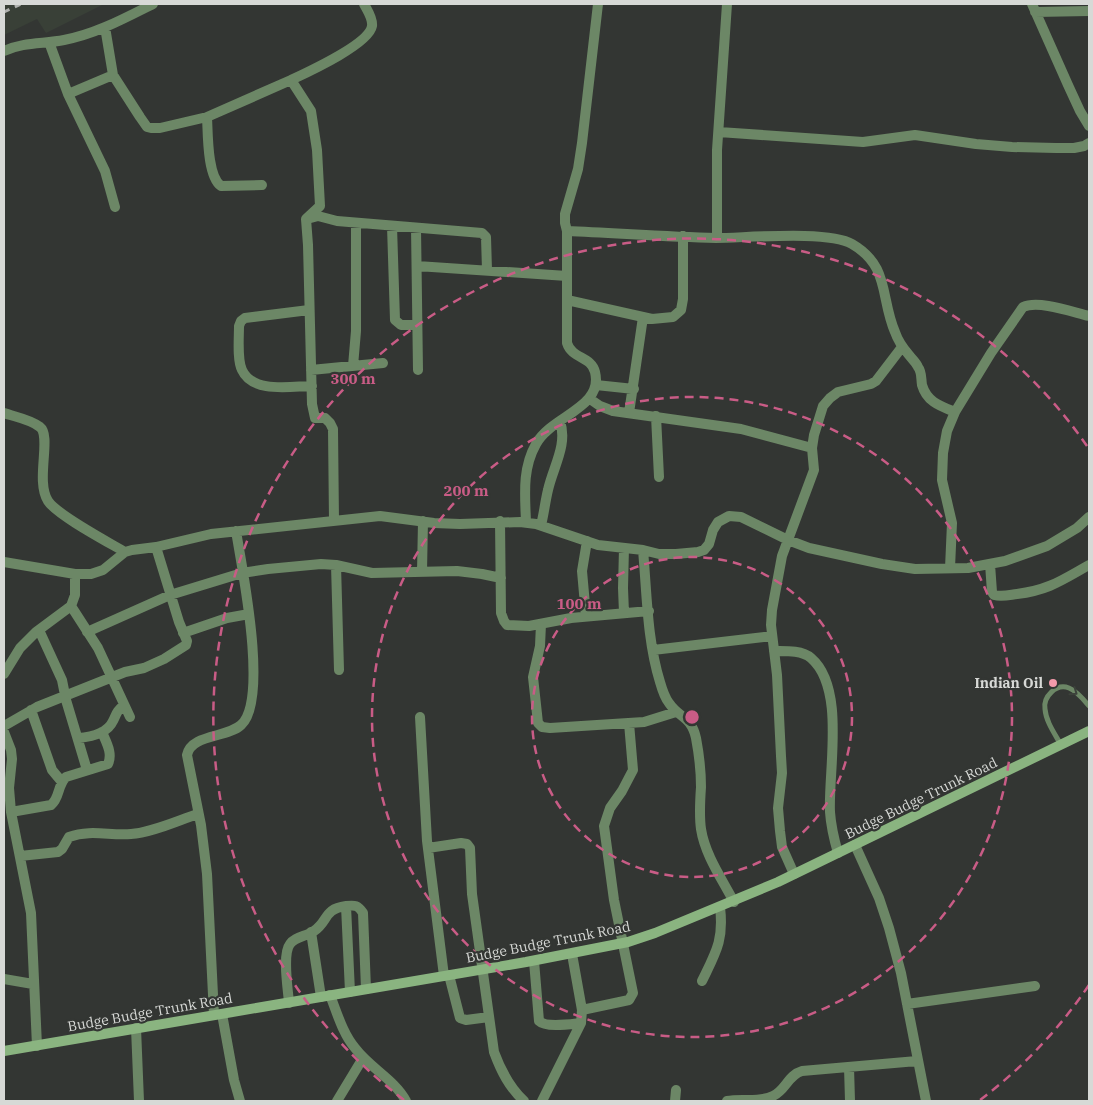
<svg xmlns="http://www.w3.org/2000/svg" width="1093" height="1105" viewBox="0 0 1093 1105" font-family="'IBM Plex Serif',serif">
  <rect width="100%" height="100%" fill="#333633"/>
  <path fill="#394037" d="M4,4H104L46,33L37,19L4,35Z"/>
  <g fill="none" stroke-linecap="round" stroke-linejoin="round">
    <path stroke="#6c8766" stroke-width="5" d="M1061,745C1055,734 1046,722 1045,709C1043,697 1056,683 1069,688C1077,691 1084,700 1089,706"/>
    <path stroke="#6c8766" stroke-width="10" d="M1032,4L1068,85L1080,111L1089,126
      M1035,12L1089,11
      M105,27L113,75L140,117L147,127L151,128H160L207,117L291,80
      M49,42L68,94L105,171L115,207
      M4,51C23,42 44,44 64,40C96,34 125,18 153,4
      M68,94L113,75
      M207,117C208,133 207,176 221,186L262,185
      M719,132L863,142L915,135L976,144L1012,147L1056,148H1074L1084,146L1089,143
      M307,219L318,216L337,221L482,233L486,237L487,270
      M392,226L395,320L401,325H417
      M416,228L418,370
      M567,231C617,233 666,237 716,238C745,238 829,230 852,244C890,266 880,297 895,332C898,341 903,348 909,355C912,359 916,362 918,367C922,372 921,379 922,385C927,402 940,406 955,412
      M717,238V150L727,4
      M417,266L567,276
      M567,300L652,319L673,317L681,310L683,299V236
      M309,310L245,318L241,321L239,326C239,338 237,360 242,370C253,394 292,386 312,386
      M353,366L356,331V223
      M311,370L383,363
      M596,385L634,389
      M590,399L600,406L613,411L741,429L812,448
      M4,413C15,417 30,419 40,427C52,436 35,481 48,501C57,515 108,542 125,552
      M629,413L643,317
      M656,416L659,477
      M334,521L333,429L330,423L325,418H315L312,404L308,245L306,219L320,206L317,150L311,111L291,80C308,72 369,44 372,26C373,18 367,10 364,4
      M500,521L501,613L504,621L507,625L529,626L571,618L649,611
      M526,522C525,495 522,469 536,444C551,416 604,408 595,372C591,356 572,359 567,343V231L565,223V214L578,169L582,143L598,4
      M541,525C544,514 545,502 548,490C553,467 568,445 560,421
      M643,550C647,594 647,640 660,682C662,689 665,698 669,703C679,718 691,716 696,738C699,754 701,771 701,787C700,801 699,815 701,829C705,855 722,879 734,902
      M4,562L75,574H91L103,570L125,552L132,550L156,547L211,534L380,516L434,523L460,524L520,522L536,524L598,545L643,550L659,554H676L698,552L704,550L709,544L713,530L718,522L729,516L741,517L788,540L809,548L882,564L915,569L968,568L1005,561L1047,546L1077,528L1089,517
      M990,564L992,592L994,595C1002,597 1009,595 1017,594C1049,590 1062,580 1089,565
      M336,565L339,670
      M950,568L952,523L942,480L943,453L947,431L955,412L991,353L1023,307C1039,300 1072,312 1089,316
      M422,572L423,521
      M71,606L98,648L130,717
      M624,613L623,588L624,548
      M586,616L582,571L587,541
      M541,624L540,646L533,677L538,723L542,727L550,728L644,722L676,712
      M39,630L62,680L66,700L87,770
      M87,632L170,595L242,573L268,569L321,564L336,565L372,573L457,571L482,574L501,578
      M183,633L227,618L249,614
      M653,650L772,636
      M774,651C785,651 802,650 811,658C846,688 828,771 830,812C831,827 834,839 838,853
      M4,674L20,648L36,632L71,606L75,595V574
      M31,710L52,770L62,782
      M420,717L427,841L444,976
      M4,726L37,707L125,672L144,668L164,659L186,645L187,641L179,622L156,547
      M4,732L11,750L12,759L9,788L11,812L31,913L37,1046
      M78,738C90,737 107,734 113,721C117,713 116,712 124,705
      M11,812L51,805C60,798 57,786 66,777L108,764C113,753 106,742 102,732
      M855,845L879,898L889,928L901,973L926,1101
      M428,848L461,843L467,844L470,848L472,894L494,1052C501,1071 509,1087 524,1101
      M20,856L58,852L62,849L69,837C91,829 110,836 131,834C151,833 179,820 198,814
      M794,874L782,847L780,831L778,808L782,773L781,756L777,675L771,625L772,610L782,556L814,470L812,448L814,435L823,406L830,398L838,392L871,384L876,381L902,347
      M346,906L350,992
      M311,932L321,997
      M534,961L539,1021C546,1028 571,1024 581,1023
      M449,975L460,1018L466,1020L489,1017
      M4,979L33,984
      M702,981C716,952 724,940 720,907
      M330,995C337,1013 343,1034 355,1048C370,1068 395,1080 406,1101
      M289,1003C288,989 282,954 290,944C294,937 307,936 314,931C329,921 323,909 346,906C355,905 358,905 363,913L366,989
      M907,1004L1035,986
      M582,1010L629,1000L633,993L614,900L604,826L610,808L622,791L633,770L629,723
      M222,1014L234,1080L240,1101
      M214,1015L207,874L201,825L187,755C191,734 227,738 241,725C269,700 242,568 236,531
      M136,1028L139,1101
      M849,1067L850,1101
      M337,1101L363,1058
      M542,1101L581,1023L582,1010L572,954
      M675,1101L676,1090
      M727,1101C742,1098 759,1103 773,1096C786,1090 788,1075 802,1071L917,1061"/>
    <path stroke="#8ab480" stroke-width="10" d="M4,1051L526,962L628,942L655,933L778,882L1089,731"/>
    <path stroke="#afb1ae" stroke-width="3" stroke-dasharray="6 6" stroke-linecap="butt" d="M4,12L21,4"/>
  </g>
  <defs><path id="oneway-chevron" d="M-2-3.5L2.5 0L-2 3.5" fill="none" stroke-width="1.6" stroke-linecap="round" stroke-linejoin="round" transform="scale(1.25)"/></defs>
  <use stroke="#3c423b" href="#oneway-chevron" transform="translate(1074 692) rotate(35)"/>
  <g fill="none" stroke="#c95c86" stroke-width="2.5" stroke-dasharray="9 6">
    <circle cx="692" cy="717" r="160"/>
    <circle cx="692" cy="717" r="320"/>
    <path d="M1089 985A479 479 0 0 1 980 1100M404 1100A479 479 0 1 1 1089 449"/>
  </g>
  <circle fill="#f39aaa" stroke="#333633" stroke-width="2" cx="1053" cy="683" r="5"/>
  <g text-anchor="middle" stroke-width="4.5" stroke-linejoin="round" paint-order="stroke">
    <g font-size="14" font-weight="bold" fill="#d7d9d6" stroke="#333633" text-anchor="end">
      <text x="1043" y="688">Indian Oil</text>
    </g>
    <g font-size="14" fill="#d7d9d6" stroke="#333633">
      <text transform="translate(921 798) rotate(-26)" y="5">Budge Budge Trunk Road</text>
      <text transform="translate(548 942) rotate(-11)" y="5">Budge Budge Trunk Road</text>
      <text transform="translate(150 1012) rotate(-10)" y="5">Budge Budge Trunk Road</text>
    </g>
  </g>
  <circle cx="692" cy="717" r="8" fill="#c95c86" stroke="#333633" stroke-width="2.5"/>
  <g font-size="15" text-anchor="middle" font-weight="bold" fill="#c95c86" stroke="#333633" stroke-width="4.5" stroke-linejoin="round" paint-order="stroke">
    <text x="353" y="384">300 m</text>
    <text x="466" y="496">200 m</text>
    <text x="579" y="609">100 m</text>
  </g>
  <rect width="1093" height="1105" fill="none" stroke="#d7d9d6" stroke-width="10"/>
</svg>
